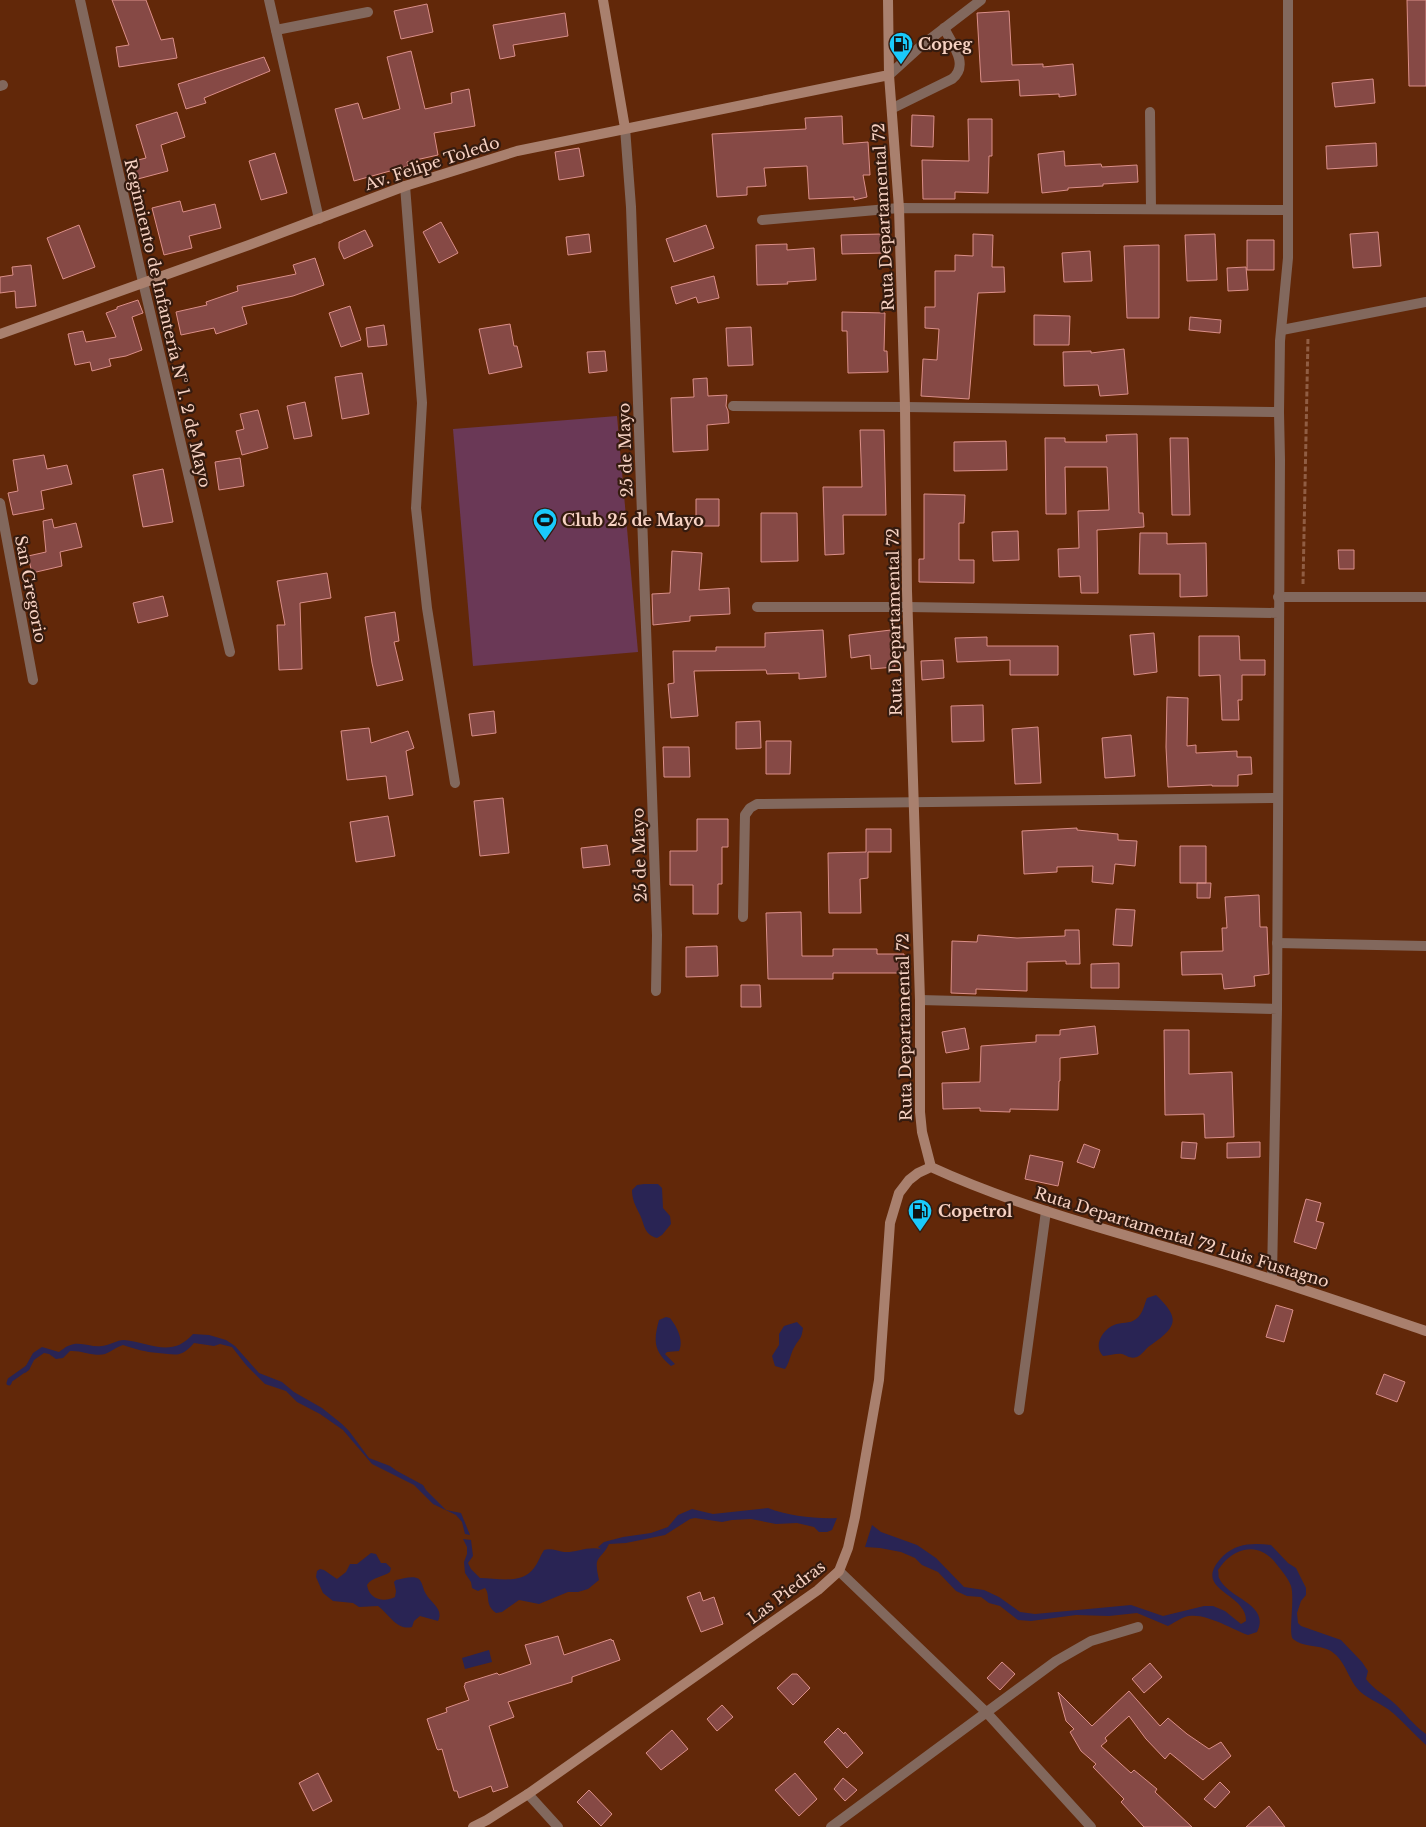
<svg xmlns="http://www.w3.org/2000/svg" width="1426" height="1827" viewBox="0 0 1426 1827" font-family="'Libre Baskerville',serif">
  <rect width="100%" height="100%" fill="#622809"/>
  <path fill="#6a3856" d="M617,416L638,652L473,666L453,429Z"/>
  <path fill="#292454" d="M644,1184H658L662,1188L663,1208L670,1216L671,1224L662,1235L657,1238C643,1234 645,1224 639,1213C635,1205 632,1199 632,1190L637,1185Z
    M1156,1295C1180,1318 1178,1326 1151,1345C1146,1348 1142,1355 1137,1357C1130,1359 1128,1356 1122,1354C1117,1353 1109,1356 1103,1356C1093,1346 1102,1330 1114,1325C1121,1322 1130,1324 1136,1319C1143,1314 1144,1305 1147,1298Z
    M666,1317L670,1318C677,1327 684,1340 679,1351L667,1352L665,1354L675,1364L671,1366C654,1351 653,1342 659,1320Z
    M797,1322L803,1328C801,1340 801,1336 795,1346C791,1351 790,1362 785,1369L775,1366L772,1356L779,1345V1334L784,1326Z
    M193,1334L209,1335L226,1340L235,1346L259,1373L282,1382L294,1392L322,1408L342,1424L349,1431L369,1458L390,1466L397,1471L423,1485L426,1490L446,1510L461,1513L470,1535L465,1534L462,1522L456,1515L433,1504L414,1485L372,1464L343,1430L320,1414L297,1402L286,1391L265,1384L246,1365L232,1347L220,1344L214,1346L194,1343C180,1359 176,1354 158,1353C145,1352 135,1349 123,1345C116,1347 111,1352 105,1354C95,1357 81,1350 70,1351L63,1358L56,1359L49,1354L44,1353L34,1360L29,1370L25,1373L23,1371L33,1353L42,1347L59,1352C62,1350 65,1347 68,1346C80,1340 91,1348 102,1346C110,1345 117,1340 124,1340C150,1342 171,1359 193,1334Z
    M768,1508C788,1516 816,1519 837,1518L832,1530L827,1532H819L814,1527L797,1523L776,1524L751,1519L732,1520L722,1522L695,1518L690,1519L665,1535L626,1543L609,1544C600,1562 593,1554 599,1580L588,1589L578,1592H568L539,1604L519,1600L502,1612L496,1613C484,1604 491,1596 485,1588L478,1591L472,1588L471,1582L465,1573L464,1562L467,1554V1547L463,1539L471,1540L473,1556L468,1563L471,1569L480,1578C498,1578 521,1585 534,1568C538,1563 540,1556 544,1550C551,1548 557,1551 564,1552C575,1553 587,1546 601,1549L598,1547L604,1542L623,1537L651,1533L668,1527L678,1515L692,1509L713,1514Z
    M872,1525L881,1532L917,1545L936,1558L964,1587L984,1590L999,1597L1020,1612L1035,1614L1131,1605L1163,1616L1204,1606H1213L1225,1611L1241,1624L1246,1621C1247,1592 1189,1591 1223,1556C1237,1543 1253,1543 1271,1545L1288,1563L1296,1568L1306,1588V1595L1301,1601L1297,1613L1298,1623L1301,1626L1341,1640L1362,1662L1368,1671L1366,1679C1373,1689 1385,1695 1394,1703C1405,1713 1413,1725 1426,1734V1745C1415,1735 1404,1723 1393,1713C1382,1703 1365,1699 1356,1687C1347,1675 1344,1658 1329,1650C1319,1645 1302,1647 1293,1639C1288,1634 1295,1599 1291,1586C1288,1577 1280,1569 1274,1561C1266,1552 1256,1547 1244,1550C1232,1553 1225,1560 1218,1570C1219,1573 1218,1576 1219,1578C1228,1599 1271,1604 1257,1632L1248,1635C1232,1629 1206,1613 1189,1616C1182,1617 1174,1623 1168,1626L1137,1613L1109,1616L1076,1615L1031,1621L1018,1620L1000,1606L989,1603L981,1597L967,1596L956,1591L938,1572L922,1565L915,1558L901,1552L880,1548L865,1547Z
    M371,1553L376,1554L381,1563H386L391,1568L390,1572C383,1577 372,1577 367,1585C369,1599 383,1603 395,1597L396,1591L394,1582L396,1580C403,1579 413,1575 419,1579C423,1583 423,1590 426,1594C431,1603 444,1609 438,1621L420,1616L414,1621L412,1627C397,1631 389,1614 378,1606L359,1607L353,1603L333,1601L323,1593L316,1577L317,1571L320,1569L324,1570L337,1579L346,1572L350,1564H357Z
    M489,1650L492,1662L465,1669L462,1658Z"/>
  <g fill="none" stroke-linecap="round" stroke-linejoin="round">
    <path stroke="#292454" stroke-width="5" d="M9,1383L10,1380L27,1368"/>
  </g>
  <path fill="#864945" stroke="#db8f89" d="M112,0H146L161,40L173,38L177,58L119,67L116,47L129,45Z
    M1407,0H1426V86H1409Z
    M427,4L433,32L401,39L394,11Z
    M1009,11L1012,65L1043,64V67L1073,64L1076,95L1059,97V94L1020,96L1019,80L981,82L977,13Z
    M565,13L568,36L513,45L515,56L500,59L493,25Z
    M411,51L425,109L452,103L451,93L469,89L475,126L434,133L438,155L407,162L408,166L354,181L335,109L358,103L363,119L400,109L387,57Z
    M264,57L270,71L204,98L206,103L186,109L178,84Z
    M1373,79L1375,103L1335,107L1332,83Z
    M177,112L185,137L161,145L168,171L134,180L130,162L146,158L136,125Z
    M912,115L934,116L933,147L911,146Z
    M842,116L843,144L868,142L870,175H863L867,197L854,200V197L809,199L807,166L764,168L766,186L747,187V195L717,197L712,134L806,129L805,118Z
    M968,119H992V156H989L988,193L955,192V199H923L922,160L969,161Z
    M1376,143L1377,166L1327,169L1326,146Z
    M579,148L584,176L559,180L555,152Z
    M1064,151L1065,166L1101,164L1102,167L1137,165L1138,182L1103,184V186L1068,188V190L1042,193L1038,154Z
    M275,153L287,193L261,200L249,161Z
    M180,201L183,212L215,204L221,228L189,236L192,248L164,255L152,208Z
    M441,222L458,253L439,263L423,232Z
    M79,225L95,267L63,279L47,238Z
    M706,225L714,248L674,262L666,239Z
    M365,230L373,246L344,259L339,248V242Z
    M1378,232L1381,266L1353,268L1350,234Z
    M589,234L591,252L568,255L566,237Z
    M882,234L883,253L842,254L841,235Z
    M973,234L993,235L992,267H1004L1005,292L978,293L969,399L921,396L923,359L937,360L939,329L925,328V307H935V271H955V255L973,256Z
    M1215,234L1217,280L1187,281L1185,235Z
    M1247,240H1274V270H1247Z
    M787,244V250L814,248L816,280L787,282L788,284L757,285L756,245Z
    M1159,245V318H1127L1124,246Z
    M1090,251L1092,281L1064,282L1062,253Z
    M315,258L324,285L293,296L242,307L247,324L216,334L214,328L181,335L176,312L207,305L206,302L238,291L237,286L296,274L293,265Z
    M31,265L36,306L16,308L15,291L0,293V277L13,275L12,267Z
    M1246,267L1248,290L1228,291L1227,268Z
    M714,276L719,298L698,303L696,297L676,304L671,287Z
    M138,300L143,313L132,317L142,350L126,356L109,359L111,366L92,371L90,362L75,365L68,334L83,331L86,342L116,337L106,313L117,309V307Z
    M350,306L361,340L341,347L329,313Z
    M842,312L885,313L884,351H887L888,372L848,373L847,331H842Z
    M1034,315L1070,316L1069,345H1034Z
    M1190,317L1221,320L1220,333L1189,330Z
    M510,324L514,346H517L522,367L489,374L479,329Z
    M384,325L387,345L368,347L366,328Z
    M751,327L753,365L728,366L726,328Z
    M1124,349L1128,394L1100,396L1098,385L1064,386L1063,352L1091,351V353Z
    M605,351L607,371L589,373L587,352Z
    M362,373L369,414L342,419L335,377Z
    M707,378L708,396L727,395L726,406L728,411L729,423L707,425L708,450L673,452L671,398L694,397L693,379Z
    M305,402L312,436L294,439L287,406Z
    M258,410L268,448L242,455L236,431L244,429L240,414Z
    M860,430H884L886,515H843L844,554L825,555L823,487H862Z
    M1137,434L1139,513H1143L1144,527L1097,530L1098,593H1081L1080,576L1059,577L1058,549L1079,548L1078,511L1109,510L1107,467H1065L1066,514H1046L1045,438H1065V442H1107L1106,435Z
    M1170,438H1188L1190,515H1172Z
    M1006,441L1007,470L954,471V442Z
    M44,455L47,469L67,465L72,484L41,491L44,509L13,515L8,493L18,491L13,460Z
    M240,458L244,486L219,490L215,462Z
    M163,469L173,522L143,527L133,475Z
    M924,494L965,495L964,523H959V560H974V583L919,582V559H924Z
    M696,499H719V526H696Z
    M761,513H797L798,561L761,562Z
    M52,519L54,528L76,523L82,547L60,552L62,566L32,573L28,556L46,552L43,521Z
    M1018,531L1019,560L993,561L992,532Z
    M1140,533H1167V544L1206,543L1207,596L1180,597V574H1139Z
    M1338,550H1354V569H1339Z
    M672,551L702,553L699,590L729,588L730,614L690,616V621L653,625L652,594L670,593Z
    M327,573L331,598L300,603L302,669L279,670L277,625H285L277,581Z
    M163,596L168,616L138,623L133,603Z
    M395,612L399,641L394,642L403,680L377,686L372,663L365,617Z
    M823,630L826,677L799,679V673L767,674L766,670L694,671L698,716L671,718L668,684L674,683L673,651H716V647H765V633Z
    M891,630L895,667L871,669L870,655L851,658L849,635Z
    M1154,633L1157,672L1134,675L1130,635Z
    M1199,636H1239L1240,660H1265V675H1242V700H1238L1239,720H1222L1220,675L1199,676Z
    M987,637V646H1058V675H1010V660L957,662L955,638Z
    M943,660L944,678L922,680L921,661Z
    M1167,697L1188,698L1187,746L1196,745V753L1237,751V757H1251L1252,774L1238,775V786H1212V785L1168,787L1166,747Z
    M983,705L984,741L952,742L951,706Z
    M494,711L496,733L472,736L469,714Z
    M760,721L761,748L736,749V722Z
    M1038,727L1041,783L1015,784L1012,729Z
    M369,728L371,743L408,731L414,748L406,751L413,795L389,799L386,776L347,780L341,731Z
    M1131,735L1135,776L1105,778L1102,738Z
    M766,741H791L790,774H766Z
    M663,747H689L690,777H664Z
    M503,798L509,853L480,856L474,801Z
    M388,816L395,856L356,862L350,822Z
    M697,819H728V847H722V884H718V914H693V885H670V851H697Z
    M1077,828V830L1118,834V840L1137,841L1135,866L1115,864L1113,884L1092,882L1093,866L1057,867V872L1024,874L1022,831Z
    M866,829H891V852H868V878L860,879L861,913H829L828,853L866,852Z
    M607,845L610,865L583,868L581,848Z
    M1180,846H1206V883H1180Z
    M1197,883H1211L1210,898H1197Z
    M1259,895L1260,927H1267L1269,974L1254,976L1255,986L1224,989L1222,974L1182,975L1181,952L1223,951L1222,928H1227L1225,897Z
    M1116,909L1135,910L1132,946L1113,945Z
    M801,912L802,956H833V949H877V954H904V973H833V979H768L766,913Z
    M1065,930H1079L1080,964H1066V961L1027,962V991L976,989V994L951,993L952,941L977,942L978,935L1017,938L1065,936Z
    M717,946L718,976L686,977V947Z
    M1119,963V988H1091V964Z
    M741,985H760L761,1007H741Z
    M1095,1026L1098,1054L1060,1058V1081H1059L1058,1110L1010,1109V1112L980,1111V1108L943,1109L942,1083L980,1082L981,1046L1036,1042V1035H1060V1030Z
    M965,1028L969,1049L946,1053L942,1032Z
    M1164,1030H1189V1074L1232,1072L1234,1137L1205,1138L1204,1114L1165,1115Z
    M1182,1142L1197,1143L1195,1159L1181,1158Z
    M1260,1142V1157L1227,1158V1143Z
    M1084,1144L1100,1150L1094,1168L1077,1162Z
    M1030,1155L1063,1162L1058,1186L1025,1179Z
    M1306,1199L1321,1203L1316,1221L1324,1223L1316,1249L1294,1242Z
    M1276,1305L1293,1310L1284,1342L1266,1337Z
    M1384,1374L1405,1382L1397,1402L1376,1394Z
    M700,1592L703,1601L714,1597L723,1624L701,1632L687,1597Z
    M558,1636L564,1655L611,1639L612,1641L613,1640L620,1660L572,1677V1682L508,1702L514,1717L489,1726L508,1787L493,1792L491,1786L459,1798L457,1791H454L442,1749L438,1750L437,1749L427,1719L447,1712L446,1708L469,1700L464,1686L465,1685V1683L497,1673L499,1675L531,1664L525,1645Z
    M1002,1662L1015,1674L1000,1690L987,1678Z
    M1150,1663L1162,1677L1144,1693L1132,1679Z
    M792,1674H797L810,1688L793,1705L777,1688Z
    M1129,1691L1160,1726L1168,1718L1187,1734L1209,1749L1221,1742L1231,1756L1203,1780L1170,1753L1165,1759L1146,1739L1129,1716L1105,1738L1107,1741L1101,1746L1131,1773L1134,1770L1157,1789L1155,1792L1192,1827H1144L1121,1802L1124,1799L1093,1767L1096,1764L1081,1751L1070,1732L1074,1729L1066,1721L1058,1692L1092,1726Z
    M722,1705L733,1717L717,1731L707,1719Z
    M838,1728L844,1734L845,1732L863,1753L847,1768L824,1742Z
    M672,1730L688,1749L661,1770L646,1753Z
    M318,1773L332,1801L313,1811L299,1783Z
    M795,1773L817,1799L799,1816L775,1790Z
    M843,1778L857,1790L845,1801L834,1789Z
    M1220,1782L1230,1792L1215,1808L1204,1799Z
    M589,1790L612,1814L601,1826L577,1802Z
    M1269,1806L1285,1827H1246Z"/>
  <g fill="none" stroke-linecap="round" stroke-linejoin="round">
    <path stroke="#905d43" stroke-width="3" stroke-dasharray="5 2.5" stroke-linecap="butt" d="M1303,584L1308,337"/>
    <path stroke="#82685d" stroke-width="10" d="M276,30L368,12
      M0,86L3,85
      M893,108L952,79C970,65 952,44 944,28
      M1150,112L1151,209
      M1282,330L1426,302
      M1278,597H1426
      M1277,943L1426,946
      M1019,1410L1046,1211"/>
    <path stroke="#82685d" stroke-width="10" d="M80,0L143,282L230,652
      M269,0L319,219
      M889,75L921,46L981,0
      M625,128L631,207L657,935L656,991
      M405,186L422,403L416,508L427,608L455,783
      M762,220L899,208L1288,210
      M733,406L905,407L1279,412
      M0,503L33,680
      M757,607H908L1278,613
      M743,917L745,815L750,808L757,804L1278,798
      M920,1000L1277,1009
      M1272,1278L1277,1009L1280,460L1279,412L1280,341L1288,258V0
      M839,1571L987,1713L1091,1827
      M528,1794L558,1827
      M831,1827L1056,1661L1091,1641L1138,1627"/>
    <path stroke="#a9806e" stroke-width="10" d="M603,0L625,128
      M888,0L889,75L899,208L905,407L907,591L920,1000V1112L922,1132L931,1167
      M0,334L249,245L405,186L517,151L889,75
      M931,1167C1018,1207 1112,1231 1203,1258C1278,1280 1352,1306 1426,1331
      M473,1827L487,1820L528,1794L818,1590L839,1571L848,1548L855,1517L879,1380L890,1223L899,1193L909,1180L918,1173L931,1167"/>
  </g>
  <defs>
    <symbol id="fuel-pin" viewBox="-11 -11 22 30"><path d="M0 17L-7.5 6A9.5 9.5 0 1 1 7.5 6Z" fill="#1acafc" stroke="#351b0f"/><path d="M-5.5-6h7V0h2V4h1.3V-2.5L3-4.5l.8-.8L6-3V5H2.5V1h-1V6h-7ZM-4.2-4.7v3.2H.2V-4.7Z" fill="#111"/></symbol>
    <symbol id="stadium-pin" viewBox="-11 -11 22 30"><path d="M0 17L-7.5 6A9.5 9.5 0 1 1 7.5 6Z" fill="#1acafc" stroke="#351b0f"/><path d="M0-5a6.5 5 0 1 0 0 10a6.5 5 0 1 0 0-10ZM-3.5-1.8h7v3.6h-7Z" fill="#111"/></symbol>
  </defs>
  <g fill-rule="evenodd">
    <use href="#fuel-pin" x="887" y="30" width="28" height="38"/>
    <use href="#stadium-pin" x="531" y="506" width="28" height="38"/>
    <use href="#fuel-pin" x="906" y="1197" width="28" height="38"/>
  </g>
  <g text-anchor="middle" stroke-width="4.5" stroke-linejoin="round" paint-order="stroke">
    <g font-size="16" font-weight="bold" fill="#f7d2c3" stroke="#351b0f" text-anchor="start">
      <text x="918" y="50">Copeg</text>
      <text x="562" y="526">Club 25 de Mayo</text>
      <text x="938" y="1217">Copetrol</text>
    </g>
    <g font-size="16" fill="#f7d2c3" stroke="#351b0f">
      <text transform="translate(432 163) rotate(-18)" y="6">Av. Felipe Toledo</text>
      <text transform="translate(883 217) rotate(-93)" y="6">Ruta Departamental 72</text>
      <text transform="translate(168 323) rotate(77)" y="6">Regimiento de Infantería N° 1. 2 de Mayo</text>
      <text transform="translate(625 450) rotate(-92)" y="6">25 de Mayo</text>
      <text transform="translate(31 589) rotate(79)" y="6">San Gregorio</text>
      <text transform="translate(894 622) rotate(-91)" y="6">Ruta Departamental 72</text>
      <text transform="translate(639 855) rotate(-92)" y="6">25 de Mayo</text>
      <text transform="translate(904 1027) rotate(-91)" y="6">Ruta Departamental 72</text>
      <text transform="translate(1182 1237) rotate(17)" y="6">Ruta Departamental 72 Luis Fustagno</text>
      <text transform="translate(786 1592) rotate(-37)" y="6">Las Piedras</text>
    </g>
  </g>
</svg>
